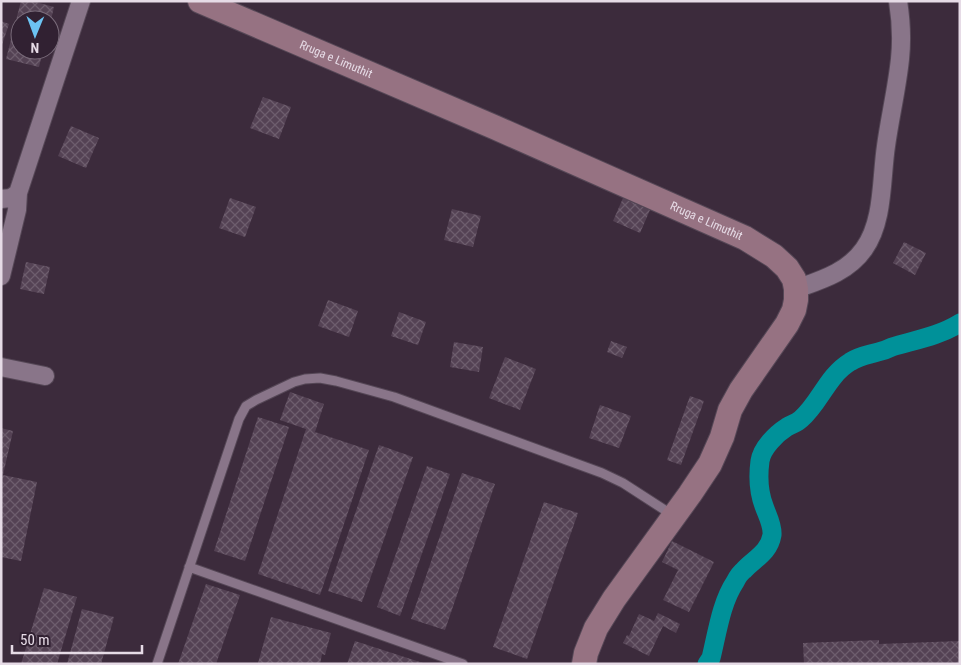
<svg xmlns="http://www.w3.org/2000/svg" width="961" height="665" viewBox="0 0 961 665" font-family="'Roboto Condensed',sans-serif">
  <defs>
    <pattern id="building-cross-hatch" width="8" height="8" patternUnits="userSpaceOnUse" patternTransform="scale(1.25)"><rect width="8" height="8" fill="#544254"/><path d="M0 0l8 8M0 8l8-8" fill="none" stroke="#6d5d6d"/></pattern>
  </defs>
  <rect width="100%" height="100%" fill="#3c2b3c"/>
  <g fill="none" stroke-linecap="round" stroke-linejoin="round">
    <path stroke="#009199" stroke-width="19" d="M707,664L711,658C717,634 721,603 735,582C737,578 740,573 744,570C754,559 769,553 772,535C773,525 767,515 764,506C759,493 758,476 760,461C762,448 776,434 787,427C792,424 797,423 801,419C820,403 827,376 850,362C859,356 868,355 878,352C883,351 888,349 892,347C915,340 939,336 960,323"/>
  </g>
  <path fill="url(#building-cross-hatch)" d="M21,1H32L54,7L51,20H20V50H43L39,67L6,59Z
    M1,21L9,24L2,45L1,44Z
    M263,97L291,107L279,139L250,128Z
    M71,126L99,138L86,168L58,156Z
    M230,198L256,207L245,237L219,228Z
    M623,198L650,210L640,233L613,221Z
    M452,209L481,216L473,247L444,240Z
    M904,242L926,253L915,275L893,263Z
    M26,262L50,267L44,294L20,289Z
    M328,300L358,311L349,337L318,326Z
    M399,312L426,322L418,345L391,336Z
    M611,341L627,347L622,358L607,352Z
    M454,342L483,347L479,372L450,367Z
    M505,357L536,369L520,410L489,398Z
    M290,392L324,404L315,432L369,450L320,595L258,574L306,429L280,420Z
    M690,396L704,401L681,465L667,460Z
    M600,405L631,416L619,448L589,438Z
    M258,417L289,427L245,561L214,551Z
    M1,428L13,431L3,475L37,482L21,561L1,557Z
    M379,445L413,457L362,602L328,591Z
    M427,466L450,474L400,616L377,607Z
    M462,473L495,484L445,630L411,619Z
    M544,502L578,513L527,659L493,647Z
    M672,541L714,562L689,612L663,600L678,570L662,562Z
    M206,584L240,595L216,664H178Z
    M44,588L77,597L57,664H21Z
    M82,609L114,617L101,664H67Z
    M658,613L680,624L676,633L663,626L649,656L623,643L627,635L629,636L639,614L654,621Z
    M271,617L331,633L325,655L322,654L320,664L258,663Z
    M879,640V644L960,641V663L804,664L803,643Z
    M355,641L423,663V664H347Z"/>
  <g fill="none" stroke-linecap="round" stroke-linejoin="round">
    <defs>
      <path id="lane" d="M189,567L463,664
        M157,664L239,419L246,406L256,400L294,382L305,379L320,378L336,381L394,397L602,473L623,483L674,516"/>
      <path id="street" d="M1,199L11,198L18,193L81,1
        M1,276L17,210L18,193
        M796,289C821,280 848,272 864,249C884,221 881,179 886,146C890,117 897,88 900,59C902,40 901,20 898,1
        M1,367L45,376"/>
      <g id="secondary">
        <path id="s1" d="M200,1L494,127L745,238L774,256L787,268L794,279L796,289V300L794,310L787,324L741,390L730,410L722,437L710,464L690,494L614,599L596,628L586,653L584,664"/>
      </g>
    </defs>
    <use href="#lane" stroke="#554756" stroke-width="11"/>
    <use href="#street" stroke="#554756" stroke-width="20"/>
    <use href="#secondary" stroke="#554756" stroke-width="26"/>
    <use href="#lane" stroke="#897589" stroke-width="9"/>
    <use href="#street" stroke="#897589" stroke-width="18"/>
    <use href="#secondary" stroke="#967282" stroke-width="24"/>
  </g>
  <g text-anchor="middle" stroke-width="4" stroke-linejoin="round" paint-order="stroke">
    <g font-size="12" fill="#e6dbe6" stroke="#312132">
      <text dy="4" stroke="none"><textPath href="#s1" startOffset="148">Rruga e Limuthit</textPath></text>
      <text dy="4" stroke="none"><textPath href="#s1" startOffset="552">Rruga e Limuthit</textPath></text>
    </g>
  </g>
  <rect width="961" height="665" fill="none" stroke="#e6dbe6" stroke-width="5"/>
  <g transform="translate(35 35) rotate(181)"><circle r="24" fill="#312132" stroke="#796b7a"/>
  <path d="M0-4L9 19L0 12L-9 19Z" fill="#6cc3f2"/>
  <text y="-8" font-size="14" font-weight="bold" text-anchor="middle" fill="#e6dbe6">N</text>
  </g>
  <path d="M12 645v8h130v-8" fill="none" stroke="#e6dbe6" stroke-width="2.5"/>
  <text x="20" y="645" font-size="15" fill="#e6dbe6" stroke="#312132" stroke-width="4" paint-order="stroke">50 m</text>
</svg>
